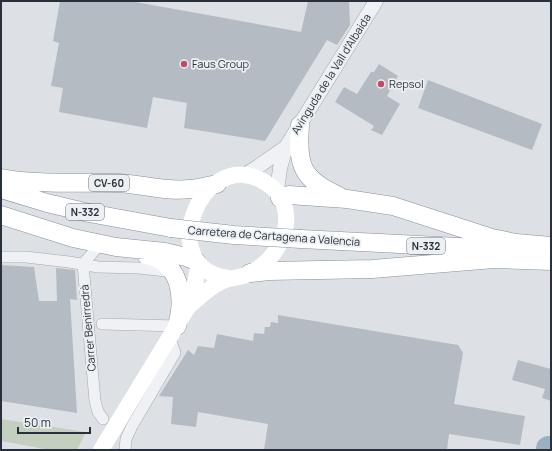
<svg xmlns="http://www.w3.org/2000/svg" width="552" height="451" viewBox="0 0 552 451" font-family="Manrope,sans-serif">
  <rect width="100%" height="100%" fill="#dde1e5"/>
  <path fill="#c4cfbf" d="M1,419L86,432L77,450H50L1,441Z"/>
  <path fill="#9ab1c3" d="M547,436H551V450H536C536,442 539,438 547,436Z"/>
  <path fill="#b5bbc2" d="M60,1H130L301,32L308,1H349L350,25L337,45L327,40L265,141L184,128L187,103L153,97L147,128L59,112L63,88L51,86L59,43L53,41Z
    M379,64L398,76L387,96L400,104L382,135L371,130L374,126L335,102L344,87L357,94L371,72H374Z
    M428,80L542,124L532,150L418,108Z
    M1,265L34,267L39,301H57L56,268L75,270L77,300L70,299L77,413L1,401Z
    M278,315L458,345L463,353L454,404L525,416L520,445L449,434L447,450H264L268,424L198,412L196,427L171,424L173,397L159,396L188,350L194,355L198,346L214,348L217,334L253,341L254,333L264,334L265,327H270L271,322L278,323Z
    M518,360L551,369V401L542,398L545,389L512,380Z"/>
  <g fill="none" stroke-linecap="round" stroke-linejoin="round">
    <defs>
      <path id="minor" d="M1,257H26L69,262L98,267L139,268L166,271
        M83,264L95,401L98,412L103,419
        M83,264L101,243
        M102,324L177,326
        M125,450L126,439L132,426L175,353L170,338"/>
      <path id="tertiary" d="M244,175L256,168L286,147
        M277,192L280,168L286,147L376,1"/>
      <path id="trunk" d="M300,125C297,165 301,179 339,196
        M1,178C39,185 78,182 117,183C141,184 166,192 190,189C199,188 208,186 217,184
        M1,189L47,203L89,213L171,228
        M280,198L289,195L347,199L393,206L492,238L516,243L551,246
        M1,215L73,238L116,247L165,252L186,257L196,261
        M301,239L498,249
        M146,255C181,262 185,297 177,326
        M250,273L269,271L372,269L494,259L551,261"/>
    </defs>
    <use href="#minor" stroke="#a3a8af" stroke-width="12"/>
    <use href="#tertiary" stroke="#a3a8af" stroke-width="15"/>
    <use href="#trunk" stroke="#86909b" stroke-width="19"/>
    <use href="#minor" stroke="#eff1f4" stroke-width="11"/>
    <use href="#tertiary" stroke="#eff1f4" stroke-width="14"/>
    <path stroke="#fff" stroke-width="16" d="M188,307C198,299 208,288 219,283C228,277 239,279 248,274C276,261 297,226 280,196C275,188 267,183 259,179C199,151 154,270 229,278
      M101,450L188,307L195,283L199,264"/>
    <use href="#trunk" stroke="#fff" stroke-width="18"/>
    <defs>
      <path id="trunk-bridge" d="M171,228L234,235L301,239"/>
    </defs>
    <use href="#trunk-bridge" stroke="#86909b" stroke-width="19" stroke-linecap="butt"/>
    <use href="#trunk-bridge" stroke="#fff" stroke-width="18"/>
  </g>
  <g fill="#c24b66" stroke="#ecf0f3" stroke-width="1.5">
    <circle cx="184" cy="64" r="4"/>
    <circle cx="381" cy="84" r="4"/>
  </g>
  <g text-anchor="middle" stroke-width="3.5" stroke-linejoin="round" paint-order="stroke">
    <g fill="#ecf0f3" stroke="#636a72" stroke-width="1">
      <rect x="89" y="175" width="40" height="16" rx="3"/>
      <rect x="66" y="204" width="38" height="16" rx="3"/>
      <rect x="407" y="238" width="38" height="16" rx="3"/>
    </g>
    <g font-size="10" font-weight="bold" fill="#28303b">
      <text x="109" y="187">CV-60</text>
      <text x="85" y="216">N-332</text>
      <text x="426" y="250">N-332</text>
    </g>
    <g font-size="11" fill="#28303b" stroke="#ecf0f3" text-anchor="start">
      <text x="192" y="68">Faus Group</text>
      <text x="389" y="88">Repsol</text>
    </g>
    <g font-size="11" fill="#28303b" stroke="#ecf0f3">
      <text transform="translate(331 74) rotate(-58)" y="4">Avinguda de la Vall d'Albaida</text>
      <text transform="translate(274 236) rotate(4)" y="4">Carretera de Cartagena a Valencia</text>
      <text transform="translate(88 328) rotate(-95)" y="4">Carrer Benirredrà</text>
    </g>
  </g>
  <rect width="552" height="451" fill="none" stroke="#28303b" stroke-width="4"/>
  <path d="M18 427v6h72v-6" fill="none" stroke="#28303b" stroke-width="2"/>
  <text x="24" y="427" font-size="12" fill="#28303b" stroke="#ecf0f3" stroke-width="3" paint-order="stroke">50 m</text>
</svg>
